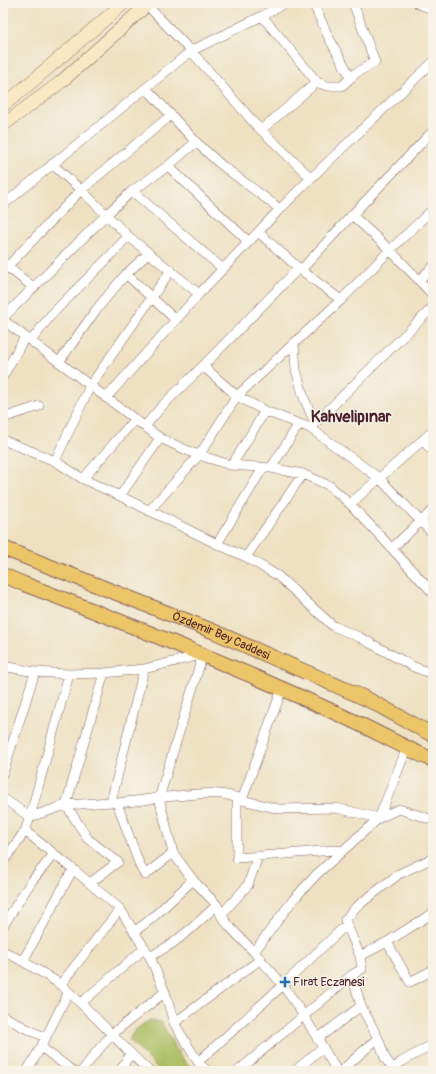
<svg xmlns="http://www.w3.org/2000/svg" width="436" height="1074" viewBox="0 0 436 1074" font-family="Pangolin,sans-serif">
  <rect width="100%" height="100%" fill="#f7f3e8"/>
  <filter id="ink" filterUnits="userSpaceOnUse"><feTurbulence type="fractalNoise" baseFrequency=".025" numOctaves="2"/><feDisplacementMap in="SourceGraphic" scale="8" xChannelSelector="R" yChannelSelector="G"/><feConvolveMatrix kernelMatrix="1 2 1 2 8 2 1 2 1" color-interpolation-filters="sRGB"/></filter>
  <filter id="wash" filterUnits="userSpaceOnUse"><feTurbulence type="fractalNoise" baseFrequency=".012" numOctaves="4" result="noise"/><feDisplacementMap in="SourceGraphic" scale="16" xChannelSelector="R" yChannelSelector="G"/><feGaussianBlur stdDeviation="0.9" result="paint"/><feColorMatrix in="noise" values="0 0 0 0 0 0 0 0 0 0 0 0 0 0 0 0 0 1.4 0 .05"/><feComposite in="paint" operator="in"/></filter>
  <g filter="url(#wash)">
    <rect width="100%" height="100%" fill="#eee1c2"/>
    <path fill="#abbd61" stroke="#7a6e46" d="M150,1020L161,1022L180,1056L194,1071H160L129,1040L135,1030Z"/>
  </g>
  <g filter="url(#ink)">
    <g fill="none" stroke-linecap="round" stroke-linejoin="round">
      <defs>
        <path id="minor" d="M313,3L329,38L351,78
          M147,5L191,51L256,125L311,178
          M262,16L317,82L327,86H342L356,73L375,62L353,3
          M146,88L196,142L220,164L280,209
          M261,130L317,82
          M52,164L81,190L128,236L199,294
          M168,166L249,242
          M132,191L223,269
          M3,205L191,51L262,16L285,3
          M352,215L390,250L433,209
          M258,232L301,270L341,300L390,250L433,295
          M4,264L34,288
          M301,270L352,215L433,131
          M3,271L81,190L171,115
          M126,274L176,320
          M419,280L433,267
          M3,318L107,214L132,191L168,166L196,142
          M3,320L160,438L193,453L230,465L271,468L303,474L330,486L350,504L370,525L433,593
          M31,341L51,315L109,257L128,236
          M294,343L296,370L304,398L315,423
          M59,362L96,310L126,274L149,253
          M203,366L299,268
          M3,376L25,337
          M106,398L199,294L280,209L311,178L433,62
          M3,418L39,406
          M145,426L162,406L203,366L237,396L265,411L310,428L379,478L433,534
          M310,428L433,307
          M3,440L55,461L83,479L120,496L217,544L246,557L278,576L333,626L359,637L414,667L433,674
          M423,441L433,451
          M55,461L90,386L171,270
          M232,465L265,411
          M271,468L299,424
          M83,479L135,419
          M120,496L160,438
          M350,504L433,431
          M149,511L200,454L237,396L341,300
          M217,544L263,468
          M392,548L433,510
          M246,557L303,474
          M203,654L159,798L173,853L193,880L217,905L221,915L229,926L254,952L283,985L304,1016L337,1071
          M3,666L35,672L69,674L104,673L144,669L201,655
          M3,773L35,672
          M237,797V858L334,850L342,851
          M3,798L30,817
          M242,800L282,689
          M111,802L144,669
          M117,803L140,866L145,875L173,853
          M30,817L66,805L111,802L117,803C137,801 156,798 176,796C198,794 221,790 242,800L279,809L336,808L379,818L399,809L433,820
          M25,831L73,869L120,909L150,957L165,992L174,1023L198,1062L207,1071
          M3,862L25,831L30,817L69,674
          M90,883L118,862L88,839L66,805L104,673
          M221,915L248,885L258,856
          M3,926L31,882L54,854
          M134,932L151,919L193,880
          M387,942L410,982L433,970
          M3,951C18,958 32,967 46,975C51,979 57,981 61,985C92,1012 119,1043 149,1071
          M254,952L293,900L317,874L379,818L407,748
          M360,956L387,942L433,913
          M150,957L173,943L192,928L217,905
          M23,961L73,869
          M60,985L120,909
          M81,1003L145,948
          M3,1016L29,1030L45,1037
          M174,1023L261,959
          M317,1039L361,1006
          M41,1047L73,1071
          M198,1062L283,985L347,924
          M393,1069L385,1058L378,1038L361,1006L352,975L362,969L360,956L345,920L356,907L399,874L433,858
          M27,1071L41,1047L68,993
          M82,1071L94,1055L112,1034L165,992
          M120,1071L130,1054
          M238,1071L352,975
          M295,1071L323,1047
          M341,1071L378,1038
          M391,1071L401,1062L428,1047"/>
        <path id="tertiary" d="M419,3L433,8"/>
        <path id="secondary" d="M3,105L15,96L124,3
          M3,125L61,82L149,3"/>
        <g id="primary">
          <path id="s1" d="M3,548L215,632L367,699L433,735"/>
          <path d="M3,575L24,584C134,626 244,670 351,720C379,733 405,748 433,760"/>
        </g>
      </defs>
      <use href="#minor" stroke="#836360" stroke-width="10"/>
      <use href="#tertiary" stroke="#836360" stroke-width="12"/>
      <use href="#secondary" stroke="#836360" stroke-width="14"/>
      <use href="#primary" stroke="#836360" stroke-width="16"/>
      <use href="#minor" stroke="#fff" stroke-width="9"/>
      <use href="#tertiary" stroke="#fff" stroke-width="11"/>
      <use href="#secondary" stroke="#f8e8c3" stroke-width="13"/>
      <use href="#primary" stroke="#edc569" stroke-width="14"/>
    </g>
  </g>
  <path fill="#1f6fb2" stroke="#f7f3e8" stroke-width="1.5" d="M283 976h4v4h4v4h-4v4h-4v-4h-4v-4h4z"/>
  <g text-anchor="middle" stroke-width="3" stroke-linejoin="round" paint-order="stroke">
    <g font-size="12" fill="#4a1f2b" stroke="#f7f3e8">
      <text dy="4" stroke="none"><textPath href="#s1" startOffset="235">Özdemir Bey Caddesi</textPath></text>
    </g>
    <g font-size="12" fill="#4a1f2b" stroke="#f7f3e8" text-anchor="start">
      <text x="293" y="986">Fırat Eczanesi</text>
    </g>
    <g font-size="16" font-weight="bold" fill="#4a1f2b" stroke="#f7f3e8">
      <text x="351" y="422">Kahvelipınar</text>
    </g>
  </g>
  <rect width="436" height="1074" fill="none" stroke="#f7f3e8" stroke-width="16"/>
</svg>
